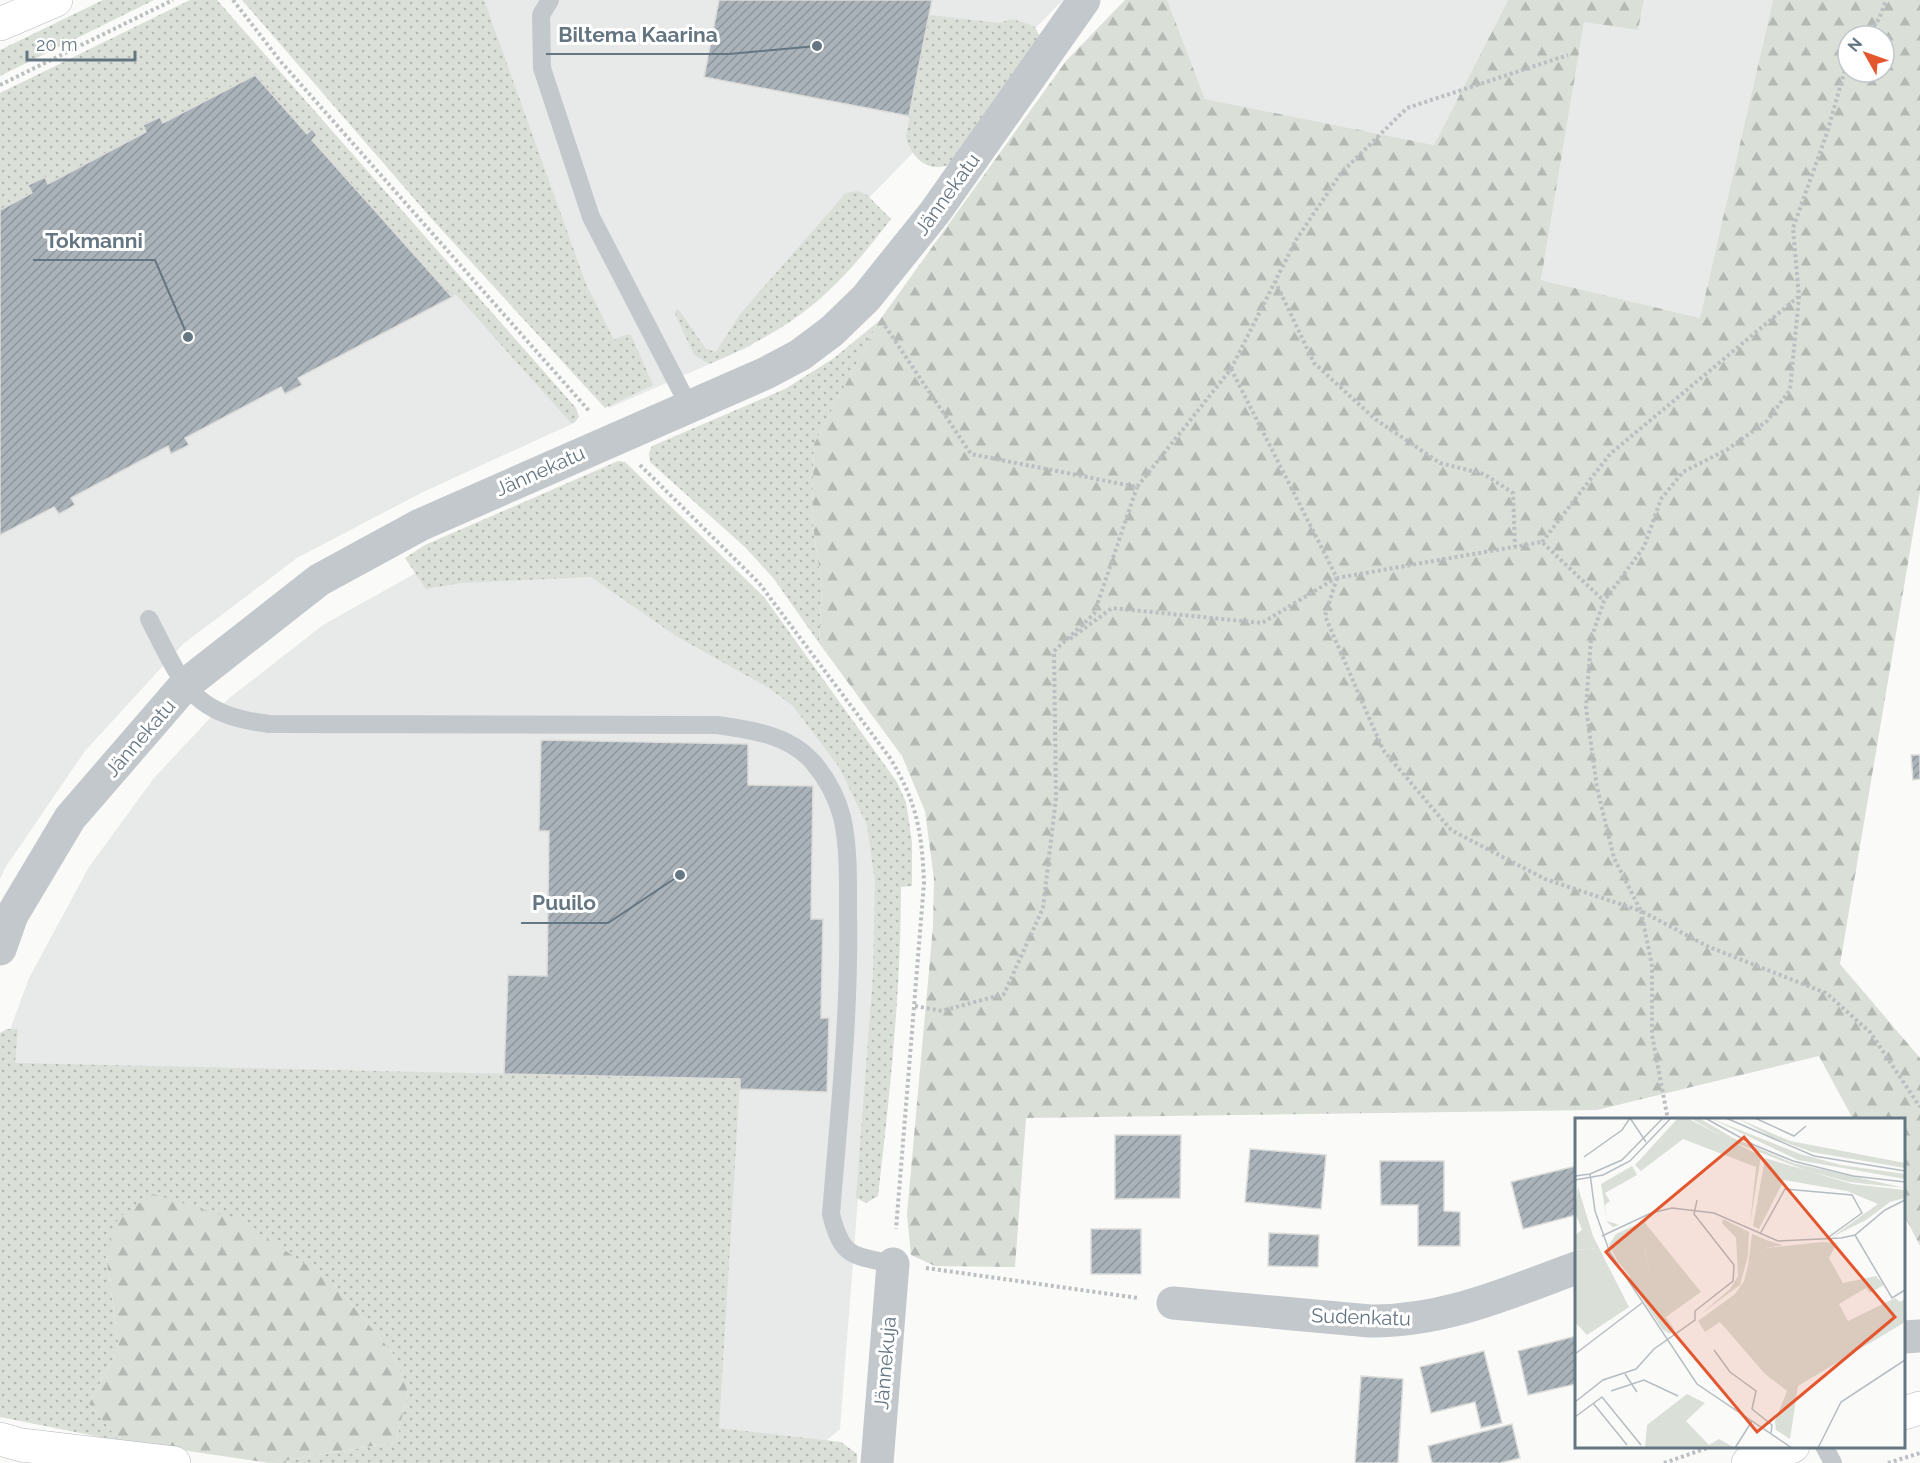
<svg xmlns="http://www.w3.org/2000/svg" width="1920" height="1463" viewBox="0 0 1920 1463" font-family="Raleway,sans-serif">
  <defs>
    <pattern id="grass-dots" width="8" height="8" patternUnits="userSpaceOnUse" patternTransform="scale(1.5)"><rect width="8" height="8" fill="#dadfd7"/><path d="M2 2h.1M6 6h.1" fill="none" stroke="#b4b9b4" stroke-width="1.8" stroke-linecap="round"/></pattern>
    <pattern id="forest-firs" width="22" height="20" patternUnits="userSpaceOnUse" patternTransform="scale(1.5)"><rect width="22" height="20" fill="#dadfd7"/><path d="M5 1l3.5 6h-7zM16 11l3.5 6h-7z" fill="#b4b9b4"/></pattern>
    <pattern id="building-hatch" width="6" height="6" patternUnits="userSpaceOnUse" patternTransform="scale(1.5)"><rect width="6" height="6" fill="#aab3b9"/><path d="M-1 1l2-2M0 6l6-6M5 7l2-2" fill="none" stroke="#8e969c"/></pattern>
  </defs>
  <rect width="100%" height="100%" fill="#fafaf8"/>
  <path fill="#e8e9e9" d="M375,0H1063L804,264L751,346L609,408L299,43Z
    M1167,0H1508L1434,145L1205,99Z
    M1644,0H1773L1700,318L1541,280L1584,21L1638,30Z
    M255,64L574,423L423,492L297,558L183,644L85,751L5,868L0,879V199Z
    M623,479L751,626L870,814L882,891L840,1429L800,1463H689L0,1057L29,978L89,867L154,778L227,700L323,625L448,555Z"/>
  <path fill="url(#grass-dots)" d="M103,0H154L0,76V50Z
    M190,0H217L576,408L579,417L574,423H571L463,302L455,294L452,297L312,140L317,134L312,129L307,134L255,75L163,123L160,117L143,125L146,132L48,184L45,177L29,185L32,193L0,210V93Z
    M242,0H484L586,284L614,340L627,334L631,335L653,385L605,408L430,217Z
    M929,15L999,23L1012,19L1034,26L1041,38L953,163C930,175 911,159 906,136Z
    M857,191L867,195L891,219C832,296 798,326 709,364L694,355L675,314L676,310H679L706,349L716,352L741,313L846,193Z
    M879,321L814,444L812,519L822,588L819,643L774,579L746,548L650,462L649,453L652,446L785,389L834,358Z
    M618,461L625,462L764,597L897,782L906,802L912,842V886L901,887C901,990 890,1093 878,1196L866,1203L856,1198L873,975L875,882L867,825L839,767L793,706L769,688L676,636L591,577L460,583L426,589L405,558L425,545Z
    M7,1029H18L15,1063L740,1079L719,1428L841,1442L857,1454V1463H270L396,1442L408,1392L392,1352L332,1282L106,1255L119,1348L89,1404L120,1441L0,1417V1033Z"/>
  <path fill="url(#forest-firs)" fill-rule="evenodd" d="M1125,0H1167L1205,99L1434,145L1508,0H1644L1638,30L1584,22L1541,280L1700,318L1773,0H1920V492L1840,964L1920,1058V1246L1904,1215V1120L1853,1119L1819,1056L1597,1110L1026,1118L1015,1267L935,1266L911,1255L907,1214L933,926L934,879L925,811L902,756L819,643L822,588L812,519L814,444L879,321L1066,61ZM1848,36H1884V72H1848Z
    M153,1194L241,1221L332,1282L392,1352L408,1392L396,1442L270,1463L120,1441L89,1404L119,1348L106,1255L118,1218Z"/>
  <path fill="url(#building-hatch)" stroke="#dcdcda" stroke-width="1.5" d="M719,0H932L909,116L704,77Z
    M255,75L307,134L312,129L317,135L312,140L452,297L298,378L302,385L285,394L281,387L185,438L189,445L171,454L168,446L71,498L75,505L59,514L54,507L0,535V210L32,193L28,185L45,177L48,184L146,132L143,125L160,117L163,123Z
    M541,740L748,744V785L813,786L811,919H823L821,1018H829L827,1092L740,1089V1079L504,1074L508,975L547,976L549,831H539Z
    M1911,755H1920V779L1913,780Z
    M1115,1135H1181L1180,1198L1115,1199Z
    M1250,1149L1326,1155L1321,1209L1245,1202Z
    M1380,1161H1444V1211L1460,1212V1246H1418V1205H1381Z
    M1576,1166V1215L1523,1229L1511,1182Z
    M1091,1229H1141V1274H1091Z
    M1269,1233L1319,1235L1318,1267L1268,1266Z
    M1576,1336V1384L1528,1395L1518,1351Z
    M1484,1351L1502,1423L1481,1428L1475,1402L1431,1413L1420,1367Z
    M1361,1376L1403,1379L1398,1463H1355Z
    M1512,1424L1520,1458L1500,1463H1432L1428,1446Z"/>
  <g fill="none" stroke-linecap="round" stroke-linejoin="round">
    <defs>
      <path id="secondary" d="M0,24L56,0
        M1904,1413L1920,1408
        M0,1439L21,1445L174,1463
        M1748,1463L1793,1446"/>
    </defs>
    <use href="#secondary" stroke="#b3babf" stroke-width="34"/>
    <path stroke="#bbbfc2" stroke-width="4" stroke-dasharray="3 3" stroke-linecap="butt" d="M233,0L281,62L590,412
      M1866,36L1879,19L1886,0
      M1848,59L1827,133L1793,228L1799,297L1790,390L1767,421L1728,449L1683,472L1661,499L1644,547L1604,601L1591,639L1586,707L1597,788L1614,858L1641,911L1709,947L1826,993L1870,1032L1920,1107
      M0,85L173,0
      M1275,281L1314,363L1375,419L1440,463L1484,474L1513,493L1515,547
      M885,326L971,454L1137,487L1231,369L1337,578L1542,542L1604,601
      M1231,369L1296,240L1341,173L1407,108L1568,55
      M640,465L759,583L890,758C917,802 922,833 924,883L896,1229
      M1542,542L1610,454L1798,297
      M1337,578L1325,616L1383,750L1451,830L1545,879L1641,911L1652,966V1035L1668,1120
      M1070,639L1112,608L1262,623L1336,578
      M915,1006L942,1011L1004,994L1043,908L1056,798L1054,651L1094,614L1137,487
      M926,1268L1138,1298
      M1664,1463L1713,1446
      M1888,1463L1920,1453"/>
    <path stroke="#c3c8cc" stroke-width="18" d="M550,0L541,15L542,68L591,217L689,406
      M149,619C183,684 190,714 269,724L717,725C751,730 787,734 812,761C826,777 837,798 842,817C849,847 848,883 848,913C850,1014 839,1114 831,1214C842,1258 852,1255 893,1264
      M1824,1446L1833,1463"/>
    <path stroke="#c3c8cc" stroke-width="33" d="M0,949L12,915L70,818L185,685L319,580L420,525L766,373L800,355L832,331L866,298L935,212L1084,0
      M1173,1303L1370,1321C1443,1322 1508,1293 1576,1268
      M1904,1337L1920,1336
      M877,1463L893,1264"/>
    <use href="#secondary" stroke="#fff" stroke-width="33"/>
  </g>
  <g text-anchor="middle" stroke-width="6" stroke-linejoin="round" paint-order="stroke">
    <g font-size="20" fill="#657683" stroke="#fff">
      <text transform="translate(947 194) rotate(-54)" y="7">Jännekatu</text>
      <text transform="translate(540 471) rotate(-24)" y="7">Jännekatu</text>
      <text transform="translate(140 738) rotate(-49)" y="7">Jännekatu</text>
      <text transform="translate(1361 1317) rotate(2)" y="7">Sudenkatu</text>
      <text transform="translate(885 1363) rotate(-85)" y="7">Jännekuja</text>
    </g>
  </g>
  <g transform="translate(1575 1118)">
    <rect width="330" height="330" fill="#fafaf8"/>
    <path d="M103,0H112L186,38L175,106L181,49L108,21L66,53L60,47ZM115,0H124L158,20L218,45L330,70L274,64L230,52L156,23ZM135,0L225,36L266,47L330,56V61L223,42ZM162,0L215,23L330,45V50L237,34L198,20ZM190,40L277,66L330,72V80L315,84L291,102L257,119L303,86L272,73L209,62L184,111L178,108ZM57,48L62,57L30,75L35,83L30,87L32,103L44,107L38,109L32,104L26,66ZM73,101L70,105L126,174L91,199L99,211L95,216L88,212L53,160L74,151L69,128L43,144L34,127L41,116ZM148,101L174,114L173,138L165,167L126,196L155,171L163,158L161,120L147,105ZM177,116L194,123L208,127L191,130L173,147ZM24,130L54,189L12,217L0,204V132Z" fill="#dadfd7"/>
    <path d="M3,69L18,118L24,130L0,132V117L7,112L0,94ZM247,124L262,125L254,140L268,165L301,158L309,167L295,175L291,170L264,186L273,203L320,180L325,184L330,181V204L223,268L215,321L201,312L200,303L212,273L190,256L145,204L130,214L123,203L160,176L169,163L173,147L191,130ZM64,126L69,128L74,151L73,162L65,170L43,144L44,138ZM112,276L130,285L111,303L134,327L144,321L160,330H70L72,307Z" fill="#dadfd7"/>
    <path fill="none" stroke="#b5bdc2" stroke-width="1.5" d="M55,0L71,24M130,0L179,27L218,43L278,58L330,64M151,0L239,38L330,53M180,0L219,18L231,8M9,39L47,12L55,0M15,56L20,93L35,135L122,266L217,330M0,58L15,56L47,42L88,0M0,62L28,57L55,43L96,0M185,116L210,71L277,77L287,95L251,121M280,117L317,180L330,172M27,118L76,95L97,90L139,95L203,123L266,120L280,117L310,92L330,82M139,232L155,254L181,273L177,291L197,307L196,315M0,236L67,185M50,256L62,274M36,273L69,262L103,278M0,284L28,262L61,251L79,231L120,202V193L158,163L159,147L119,96L122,82M18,285L52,327M0,299L27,279L66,327M160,330L177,303M243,330L266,284L330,242"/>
    <path fill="#e4572e" fill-opacity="0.15" stroke="#e4572e" stroke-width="3" d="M169,19L320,199L182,314L31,134Z"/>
    <rect width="330" height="330" fill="none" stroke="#657683" stroke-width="3"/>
  </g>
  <path fill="none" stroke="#657683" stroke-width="2" d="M817 46L729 54H546M188 337L155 260H33M680 875L608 923H521"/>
  <g fill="#657683" stroke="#fff" stroke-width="2">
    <circle cx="817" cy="46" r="6"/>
    <circle cx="188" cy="337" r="6"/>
    <circle cx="680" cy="875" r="6"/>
  </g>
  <g font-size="21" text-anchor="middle" font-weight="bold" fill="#657683" stroke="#fff" stroke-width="6" stroke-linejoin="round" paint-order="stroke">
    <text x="638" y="42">Biltema Kaarina</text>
    <text x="94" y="248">Tokmanni</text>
    <text x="564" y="910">Puuilo</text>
  </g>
  <g transform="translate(1866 54) rotate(310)"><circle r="28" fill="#ffffff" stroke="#c1c8cd" stroke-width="1.5"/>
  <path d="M0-4.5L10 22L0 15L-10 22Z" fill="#e4572e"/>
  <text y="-9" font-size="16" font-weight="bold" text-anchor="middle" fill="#657683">N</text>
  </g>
  <path d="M27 51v9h108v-9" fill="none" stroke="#657683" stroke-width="3"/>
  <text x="36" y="51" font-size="18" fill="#657683" stroke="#ffffff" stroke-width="4.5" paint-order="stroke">20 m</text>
</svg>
